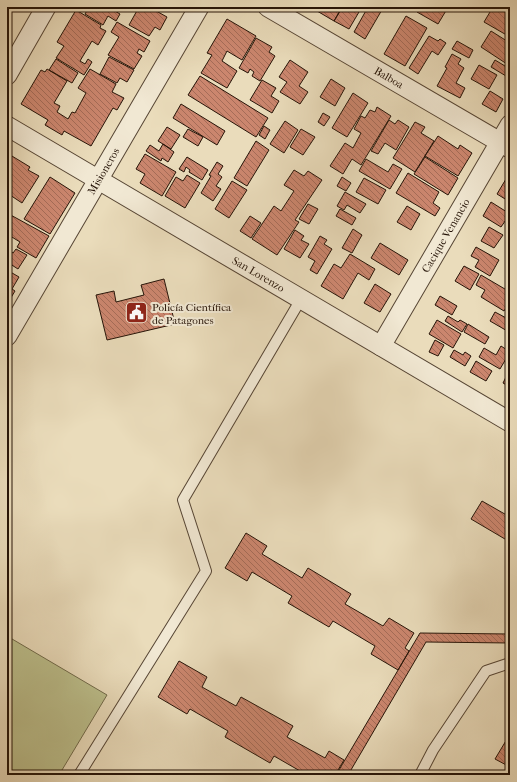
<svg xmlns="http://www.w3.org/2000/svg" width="517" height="782" viewBox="0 0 517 782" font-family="'IM FELL French Canon',serif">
  <defs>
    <pattern id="building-back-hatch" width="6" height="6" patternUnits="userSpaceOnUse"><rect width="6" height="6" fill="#cb866e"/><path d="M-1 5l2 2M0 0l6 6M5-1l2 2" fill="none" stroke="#a56c58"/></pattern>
  </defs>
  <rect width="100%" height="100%" fill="#eadcbb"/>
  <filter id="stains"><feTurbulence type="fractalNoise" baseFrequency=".005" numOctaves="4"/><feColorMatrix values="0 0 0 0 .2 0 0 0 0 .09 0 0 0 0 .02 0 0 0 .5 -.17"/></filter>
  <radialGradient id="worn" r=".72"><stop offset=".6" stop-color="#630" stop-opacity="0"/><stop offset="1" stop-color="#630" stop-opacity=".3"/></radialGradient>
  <path fill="#bcbf8c" stroke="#716a4a" d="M7,636L107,695L59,775H7Z"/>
  <path fill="url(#building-back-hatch)" stroke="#261408" d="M89,7H108L120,14L116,21L108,16L103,25L85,14Z
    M139,7H149L167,17L160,30L155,27L149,36L129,25Z
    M312,7H340L342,8L334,21L312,8Z
    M342,7H350L359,12L349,29L334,21Z
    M368,7L383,8L365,39L354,32Z
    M420,7H444L447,9L438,24L417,12Z
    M493,7H505L510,10V37L484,22Z
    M76,10L101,25L100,28L106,31L98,45L92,41L80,61L85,64L88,59L92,62L84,75L56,58L64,46L57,42Z
    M406,16L427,28L405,66L384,54Z
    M227,19L256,36L242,60L227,51L222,61L237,71L227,88L201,73L212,55L207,53Z
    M117,22L150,41L144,52L139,49L137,53L142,56L134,69L108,55L119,37L111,32Z
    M491,31L510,43V66L481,47Z
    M429,36L438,41L440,39L446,43L438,55L432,51L418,74L409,68Z
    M256,38L272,47L269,52L275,56L260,81L252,76L254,72L250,69L248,73L239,68Z
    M457,41L473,50L469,58L452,49Z
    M452,54L461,59L458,64L464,68L456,83L465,88L460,98L437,86L447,68L445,67Z
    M109,57L134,70L127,82L120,78L117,83L100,74Z
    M56,59L78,73L72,83L49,70Z
    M290,60L308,72L299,86L308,92L300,104L280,92L287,82L279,77Z
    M495,60L510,69L506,76L491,67Z
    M479,65L497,75L489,89L471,79Z
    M47,69L67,81L54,103L60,106L57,112L68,119L72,112L75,113L86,93L78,88L90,69L116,84L112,92L124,98L117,110L113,108L91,146L64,131L62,135L45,125L48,120L21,104L41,70L45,72Z
    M200,76L268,118L256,137L188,95Z
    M331,79L345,88L335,106L320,97Z
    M262,80L276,88L271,96L279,101L272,113L250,100Z
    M490,91L503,99L496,112L482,104Z
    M353,93L368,103L347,137L332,128Z
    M181,104L225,131L217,145L173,118Z
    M377,107L391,116L361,165L352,159L343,174L330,166L345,143L353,148L361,133L354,129L361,116L365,118L370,110L375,112Z
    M323,113L330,117L324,126L318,122Z
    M389,120L395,124L398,120L409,127L396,150L385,143L378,154L371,151Z
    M285,121L298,130L284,153L270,144Z
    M415,122L425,127L421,133L434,141L415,172L393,158Z
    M264,126L270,130L265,139L259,135Z
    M167,127L180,135L171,149L158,141Z
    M188,129L203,137L198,146L183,137Z
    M301,129L315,137L303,155L290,147Z
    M438,136L458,149L460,145L472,153L458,176L425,156Z
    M256,141L269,150L247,186L234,178Z
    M163,144L174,152L168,162L162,158L161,161L146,151L150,145L159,151Z
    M7,153L30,167L28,170L39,176L22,203L7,193V188L10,183L7,181Z
    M145,154L176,172L162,196L140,183L145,174L136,169Z
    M187,157L208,170L202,180L189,172L190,170L186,167L184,172L179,169Z
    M425,157L458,178L448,195L414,174Z
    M366,159L388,172L393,164L402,169L390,189L359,171Z
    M217,162L223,166L218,174L222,177L216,186L221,189L213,201L201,193L211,176L209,175Z
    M294,170L304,176L308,171L322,180L295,220L299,222L277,255L252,239L274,206L281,211L294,191L284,185Z
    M408,173L439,192L433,203L440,208L435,216L396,193Z
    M187,175L200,183L185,208L165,196L176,177L183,181Z
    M50,177L75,193L50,234L24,219Z
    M342,177L351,183L346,191L337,186Z
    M364,178L386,190L378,204L356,192Z
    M506,179L510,182V202L497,194Z
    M232,181L247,190L229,218L215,209Z
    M345,192L366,204L360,213L347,205L344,210L337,206Z
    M491,202L510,214L501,227L483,216Z
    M308,204L318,209L309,224L299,219Z
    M407,206L420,214L411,230L397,222Z
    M340,209L356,218L352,225L336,216Z
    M7,213L49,236L36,258L17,247L20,242L7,234Z
    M250,216L261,223L251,238L240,231Z
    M489,227L503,235L494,248L481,241Z
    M353,229L362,235L352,253L342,248Z
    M295,230L304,236L301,240L309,244L300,258L284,249Z
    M320,236L327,240L324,244L332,249L317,274L310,270L315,261L308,257Z
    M380,243L408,260L399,275L371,258Z
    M476,247L499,260L490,276L475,267L479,260L471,256Z
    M7,249L13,253L16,249L27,255L18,269L7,262Z
    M350,254L375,269L369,280L358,273L343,299L321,286L334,264L341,268Z
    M464,266L479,274L470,290L455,281Z
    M7,270L19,277L12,289L15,291L9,301L7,299Z
    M481,275L510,292V301L504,311L481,297L485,290L476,285Z
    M164,279L175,324L107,340L96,295L114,291L116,302L144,295L141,285Z
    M375,284L391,294L380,312L364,303Z
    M440,296L457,306L452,315L435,305Z
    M495,312L510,320V330L509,332L490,321Z
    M448,316L458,322L460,320L467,324L462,332L445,321Z
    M437,320L461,334L453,348L429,334Z
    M468,324L489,337L485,344L464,332Z
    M435,340L444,345L438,356L429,352Z
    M501,346L510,352L500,369L479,357L484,348L496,355Z
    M454,350L463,355L465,352L471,356L465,366L450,357Z
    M476,361L492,371L486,381L470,372Z
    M508,373L510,374V387L503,383Z
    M482,501L510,517V542L471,519Z
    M246,533L267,546L262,554L302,578L308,568L351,594L345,604L383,626L389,618L414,633L405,648L409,651L398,670L371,654L375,646L333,621L329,627L288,603L292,596L252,572L247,581L225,568Z
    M420,633L510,634V643L426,642L348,775H336Z
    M179,661L207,677L202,687L236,706L241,697L293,726L287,737L325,758L329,751L344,760L335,775H307L274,756L270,763L225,737L228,731L190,709L187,714L158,697Z
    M510,734V767L495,759Z"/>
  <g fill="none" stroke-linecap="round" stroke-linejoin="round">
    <defs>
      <path id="lane" d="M79,775L206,571L183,500L301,299
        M420,775L433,750L486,671L510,663"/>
      <g id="street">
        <path id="s1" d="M268,7L510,148"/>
        <path d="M7,75L46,7"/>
        <path id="s2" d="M7,126L510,422"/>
        <path id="s3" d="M7,336L199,7"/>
        <path id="s4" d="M381,346L510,125"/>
      </g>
    </defs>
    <use href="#lane" stroke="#574635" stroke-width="12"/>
    <use href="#street" stroke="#574635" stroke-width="21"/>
    <use href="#lane" stroke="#f1e8d3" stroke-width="10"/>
    <use href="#street" stroke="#f1e8d3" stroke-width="19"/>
  </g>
  <defs>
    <symbol id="civic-square" viewBox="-11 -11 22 22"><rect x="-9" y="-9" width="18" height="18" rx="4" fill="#8f2418" stroke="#f1e8d3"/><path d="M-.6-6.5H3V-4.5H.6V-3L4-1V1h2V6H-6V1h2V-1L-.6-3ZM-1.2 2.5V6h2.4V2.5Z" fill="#fff"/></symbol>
  </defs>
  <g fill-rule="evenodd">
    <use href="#civic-square" x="124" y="300" width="25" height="25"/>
  </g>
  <g text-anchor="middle" stroke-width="4" stroke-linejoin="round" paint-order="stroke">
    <g font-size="11" fill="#261408" stroke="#f1e8d3">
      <text dy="4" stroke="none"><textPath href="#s1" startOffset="140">Balboa</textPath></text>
      <text dy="4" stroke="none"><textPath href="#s3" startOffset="191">Misioneros</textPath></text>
      <text dy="4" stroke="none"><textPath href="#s4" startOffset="128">Cacique Venancio</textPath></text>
      <text dy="4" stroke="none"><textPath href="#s2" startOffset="292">San Lorenzo</textPath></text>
    </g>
    <g font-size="11" fill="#261408" stroke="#f1e8d3" text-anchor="start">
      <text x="152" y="311">Policía Científica<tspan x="152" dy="13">de Patagones</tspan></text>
    </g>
  </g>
  <rect width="517" height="782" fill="none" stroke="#eadcbb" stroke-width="24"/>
  <rect x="8" y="8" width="501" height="766" fill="none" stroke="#261408" stroke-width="2"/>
  <rect x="12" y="12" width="493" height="758" fill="none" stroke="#261408"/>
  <rect width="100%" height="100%" filter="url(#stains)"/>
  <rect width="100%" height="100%" fill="url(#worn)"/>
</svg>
